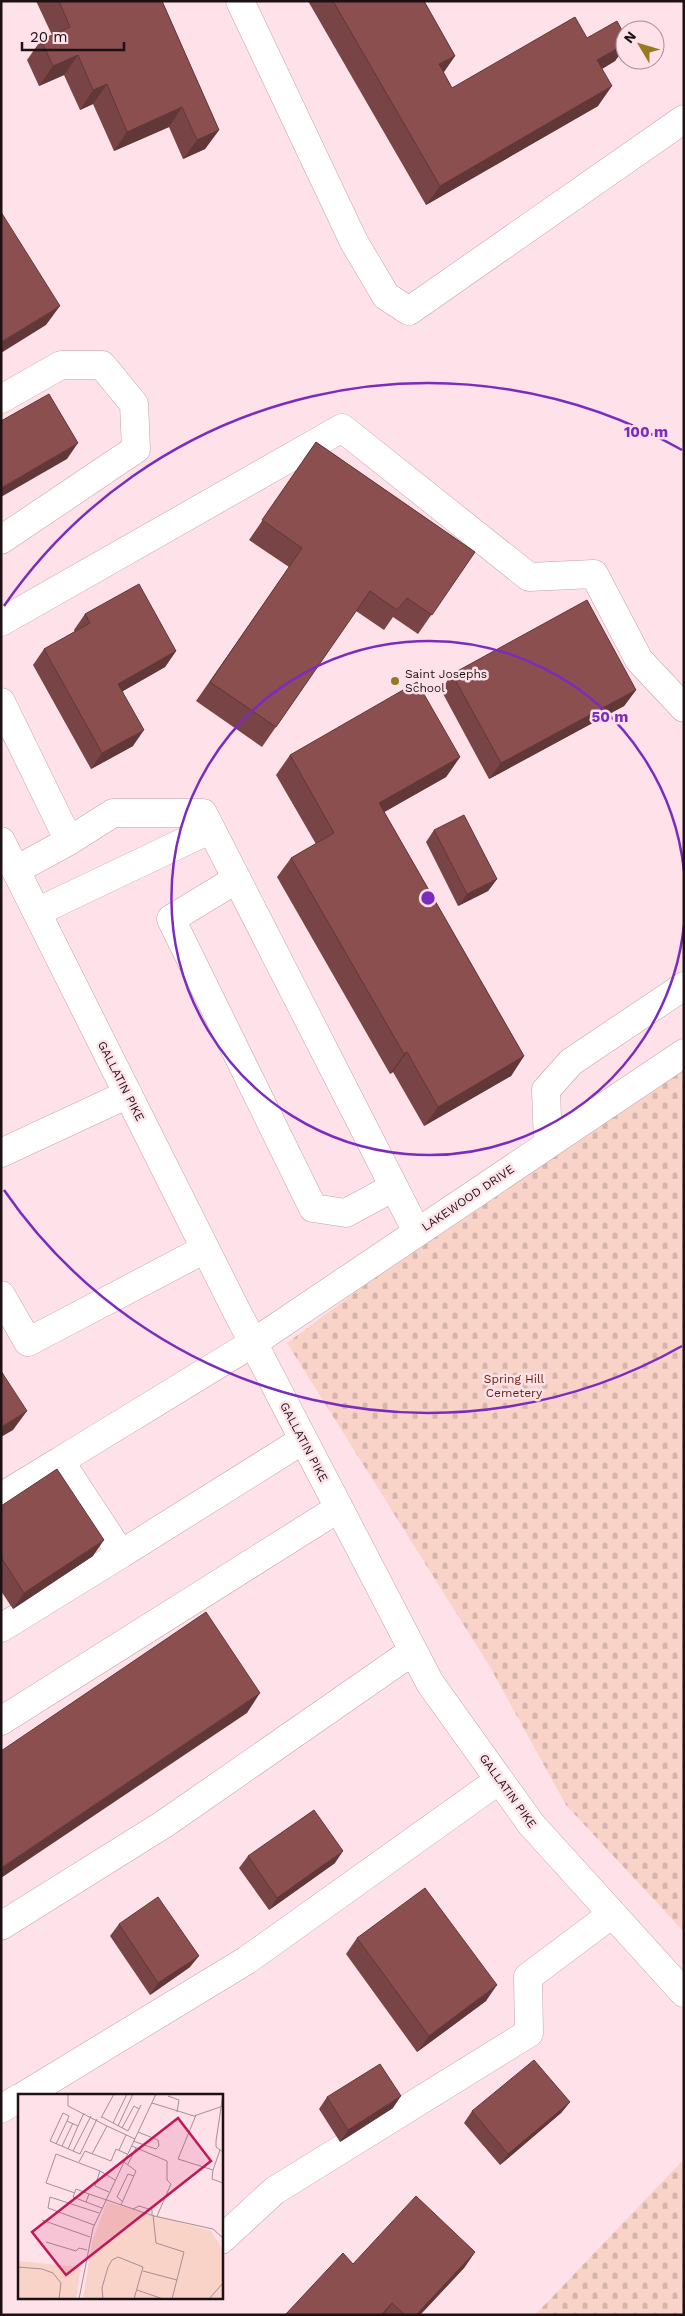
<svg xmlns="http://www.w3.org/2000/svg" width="685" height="2316" viewBox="0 0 685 2316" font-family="'Work Sans',sans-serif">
  <defs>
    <pattern id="cemetery-stones" width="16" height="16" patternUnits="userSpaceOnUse" patternTransform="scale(1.25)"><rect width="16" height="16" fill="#f9d3c8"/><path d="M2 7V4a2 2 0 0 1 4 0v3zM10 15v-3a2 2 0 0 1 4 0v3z" fill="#d5b4ab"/></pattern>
  </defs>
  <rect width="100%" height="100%" fill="#ffe2e9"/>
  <path fill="url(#cemetery-stones)" d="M684,1048V1932L566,1805L490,1667L287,1343Z
    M684,2159V2315H535Z"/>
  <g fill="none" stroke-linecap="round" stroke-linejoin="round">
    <defs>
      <path id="minor" d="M240,1L354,242L386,296L409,311L684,119
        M1,399L61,365H102L134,404L136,449L1,540
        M1,622L342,428L529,577L594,574L639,660L684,708
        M1,702L69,841
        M16,870L69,841L113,813H203L417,1232
        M237,879L171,919L313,1208L346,1213L394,1187
        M37,912L211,829
        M548,1144L546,1090L571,1062L684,986
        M1,1153L128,1094
        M1,1295L28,1342L205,1249
        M303,1440L121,1554L60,1461L253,1343L684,1053
        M1,1497L60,1461
        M1,1628L121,1554
        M1,1721L339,1508
        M1,1926L164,1824L413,1651
        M25,2095L247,1960L499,1780
        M1,2109L19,2098
        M221,2240L274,2191L529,2033L528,1977L612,1914"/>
      <path id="major" d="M1,841L234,1306L430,1683L531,1824L684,1993"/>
    </defs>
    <use href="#minor" stroke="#c4a2aa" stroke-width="29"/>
    <use href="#major" stroke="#c4a2aa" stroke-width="29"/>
    <use href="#minor" stroke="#fff" stroke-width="28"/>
    <use href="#major" stroke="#fff" stroke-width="28"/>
  </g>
  <path fill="#784445" d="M36,1H162L219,130L205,149L183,159L169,127L114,151L93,104L80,110L64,75L39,86L27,60L41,40L52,35Z
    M308,1H424L455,56L443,72L452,88L587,38L625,36V47L615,61L602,69L598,106L426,205Z
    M316,442L475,552L418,634L393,617L384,630L356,611L262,747L196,701L289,567L249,540Z
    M85,614L176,651L165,667L123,691L133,746L91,769L33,665L44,649L75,632L74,630Z
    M452,674L636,690L624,706L489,779L441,690Z
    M290,755L460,757L446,777L384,812L524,1056L511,1076L424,1126L393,1072L390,1074L277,877L291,858L316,844L276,775Z
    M434,830L497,879L488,891L458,906L426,842Z
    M1,1506L93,1556L13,1609L1,1591Z
    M248,1856L335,1863L269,1910L239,1868Z
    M119,1924L190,1967L150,1995L110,1936Z
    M357,1938L486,2001L417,2052L346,1954Z
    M327,2097L393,2108L340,2142L319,2109Z
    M570,2102L561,2113L500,2165L464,2123L472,2111Z
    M475,2252L464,2268L420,2315H285L353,2264Z"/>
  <path fill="#623738" d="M625,44V47L615,61L583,80L597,60Z
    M78,55L64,75L39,86L53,66Z
    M455,56L442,75L439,64Z
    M107,84L93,104L80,110L93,90Z
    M612,86L598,106L426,205L440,186Z
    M182,107L169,127L114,151L127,132Z
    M219,130L205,149L183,159L197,140Z
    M60,306L46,325L1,353V342Z
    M78,443L67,459L1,497V488Z
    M176,651L165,667L107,700L118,684Z
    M636,690L624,706L489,779L501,763Z
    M144,730L133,746L91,769L102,753Z
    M460,757L446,777L365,823L379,803Z
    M497,879L488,891L458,906L467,894Z
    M407,1052L393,1072L390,1074L404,1054Z
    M524,1056L511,1076L424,1126L438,1107Z
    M27,1411L13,1430L1,1437V1427Z
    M104,1540L93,1556L13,1609L24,1593Z
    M260,1693L247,1713L1,1878V1868Z
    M343,1851L335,1863L269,1910L277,1898Z
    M199,1956L190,1967L150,1995L158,1983Z
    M497,1985L486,2001L417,2052L429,2036Z
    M401,2096L393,2108L340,2142L348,2130Z
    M570,2102L561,2113L500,2165L508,2154Z
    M475,2252L464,2268L420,2315H416Z
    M392,2303L384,2315H381Z"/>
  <path fill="#8c4f50" stroke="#623738" d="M59,1H162L219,130L197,140L182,107L127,132L107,84L93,90L78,55L53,66L41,40L70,27Z
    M333,1H424L455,56L439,64L452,88L575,17L587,38L617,21L625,36V44L597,60L612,86L440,186Z
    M1,212L60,306L1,342Z
    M49,394L78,443L1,488V421Z
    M316,442L475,552L432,615L407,598L397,610L370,591L276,727L210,682L302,548L262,520Z
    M139,584L176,651L118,684L144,730L102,753L44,649L90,623L85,614Z
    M587,600L636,690L501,763L452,674Z
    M417,682L460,757L379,803L524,1056L438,1107L407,1052L404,1054L291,858L334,833L290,755Z
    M464,815L497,879L467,894L434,830Z
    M1,1371L27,1411L1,1427Z
    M57,1469L104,1540L24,1593L1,1557V1506Z
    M206,1612L260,1693L1,1868V1751Z
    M314,1810L343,1851L277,1898L248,1856Z
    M425,1888L497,1985L429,2036L357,1938Z
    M158,1897L199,1956L158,1983L119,1924Z
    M534,2060L570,2102L508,2154L472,2111Z
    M380,2064L401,2096L348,2130L327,2097Z
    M416,2196L475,2252L416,2315H405L392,2303L381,2315H285L343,2253L353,2264Z"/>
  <g fill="none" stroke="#7b2cbf" stroke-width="2.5">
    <path d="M684 925A257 257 0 1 1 684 871"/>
    <path d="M682 1346A515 515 0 0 1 4 1190M4 606A515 515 0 0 1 682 450"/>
  </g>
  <circle fill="#957a22" stroke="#ffe2e9" stroke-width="2" cx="395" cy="681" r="5"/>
  <g text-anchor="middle" stroke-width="5" stroke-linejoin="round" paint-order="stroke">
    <g font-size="12" fill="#1d1114" stroke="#ffe2e9" text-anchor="start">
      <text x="405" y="678">Saint Josephs<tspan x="405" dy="14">School</tspan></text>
    </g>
    <g font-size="12" fill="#1d1114" stroke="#ffe2e9">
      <text transform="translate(121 1081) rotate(63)" y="4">GALLATIN PIKE</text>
      <text transform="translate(468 1198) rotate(-34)" y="4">LAKEWOOD DRIVE</text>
      <text transform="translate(304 1442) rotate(62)" y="4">GALLATIN PIKE</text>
      <text transform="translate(508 1791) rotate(54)" y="4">GALLATIN PIKE</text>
    </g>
    <g font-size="12" fill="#681d03" stroke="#ffe2e9">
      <text x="514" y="1383">Spring Hill<tspan x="514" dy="14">Cemetery</tspan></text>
    </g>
  </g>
  <g transform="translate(18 2094)">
    <rect width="205" height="205" fill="#ffe2e9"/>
    <path d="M89,108L193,137L205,156V205H65L74,148ZM0,167L63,173L58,205H0Z" fill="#f9d3c8"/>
    <path fill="none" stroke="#a58e94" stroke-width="1" d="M50,0V12L89,32M205,0L198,47V53L205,58M150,2L161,6L159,18M134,9L176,22L205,12M178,21L160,65L195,76L202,56M84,23L110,37L123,11M83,24L96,0M49,27L51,22L45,19L32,47L62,60L79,25M95,29L109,0M100,32L115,0M104,34L116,12L121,15M115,47L138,55L141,52L140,46L120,38M38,50L49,27L60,32L66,19M44,52L55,29M114,52L149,67V86L153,90L139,122M50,55L60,32M101,56L108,41M55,57L73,22M74,60L89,32L117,45M61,68L67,57L93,67L98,55L109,60M110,70L118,54M195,76L194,85L205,89M82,77L97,86M57,99L28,89L38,60L82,77L77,92L91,98M104,107L99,103L110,80L116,82M68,108L55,103L58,95L71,100M103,111L118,77L106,68M84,114L68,108L71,100L136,122L195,135L205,144M115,115L121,112L134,116V121M135,121L138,149L166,158L154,205M24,126L72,143M76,131L30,114L32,103L81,119M28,148L58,157L61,154L69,156M0,173L24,175L35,179L43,189L41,205M125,177L159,186M119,196L145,205M61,205L75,134L138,0M85,205L84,194L90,173L94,166L100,163L125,173L116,205M191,205L205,189"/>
    <path fill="#c2185b" fill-opacity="0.15" stroke="#c2185b" stroke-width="2.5" d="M160,24L193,67L48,181L14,138Z"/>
    <rect width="205" height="205" fill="none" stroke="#1d1114" stroke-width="2.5"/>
  </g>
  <circle cx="428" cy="898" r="8" fill="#7b2cbf" stroke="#ffe2e9" stroke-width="2.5"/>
  <g font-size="15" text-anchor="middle" font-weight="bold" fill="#7b2cbf" stroke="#ffe2e9" stroke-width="5" stroke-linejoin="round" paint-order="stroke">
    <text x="646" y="437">100 m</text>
    <text x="610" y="722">50 m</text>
  </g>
  <rect width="685" height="2316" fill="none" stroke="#1d1114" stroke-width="5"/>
  <g transform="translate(640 45) rotate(308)"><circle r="24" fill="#ffe2e9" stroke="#a58e94"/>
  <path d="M0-4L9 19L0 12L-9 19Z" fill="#957a22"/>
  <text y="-8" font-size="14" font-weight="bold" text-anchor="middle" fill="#1d1114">N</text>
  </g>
  <path d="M22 42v8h102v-8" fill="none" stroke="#1d1114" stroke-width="2.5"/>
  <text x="30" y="42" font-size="15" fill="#1d1114" stroke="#ffe2e9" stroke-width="4" paint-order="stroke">20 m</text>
</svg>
